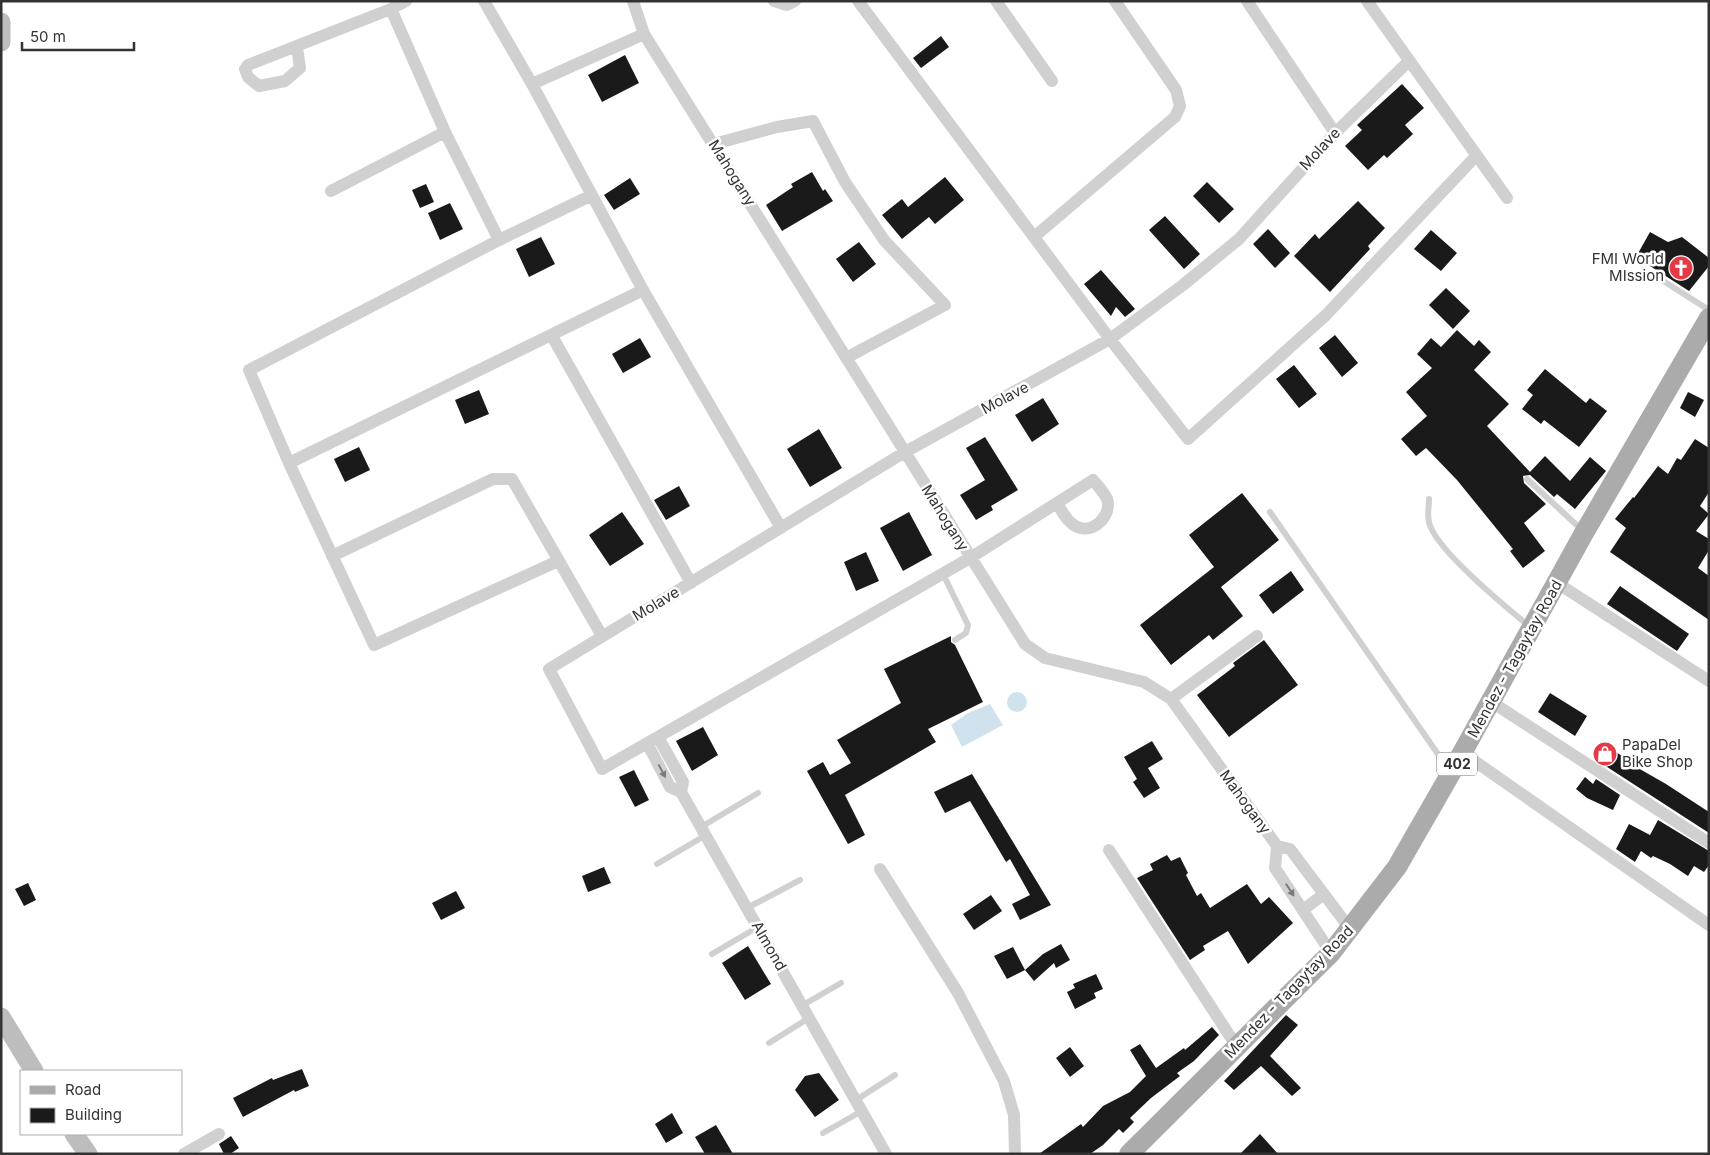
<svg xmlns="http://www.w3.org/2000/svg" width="1710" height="1155" viewBox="0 0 1710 1155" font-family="Inter,sans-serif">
  <rect width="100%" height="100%" fill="#fff"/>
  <path fill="#cfe2ee" d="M1007 702a10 10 0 1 1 20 0a10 10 0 1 1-20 0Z
    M990,704L1003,725L962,747L951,725L968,713Z"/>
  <path fill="#1a1a1a" d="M941,36L949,47L921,68L913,58Z
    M625,55L639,83L602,102L588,75Z
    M1402,84L1424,108L1405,125L1413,134L1387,158L1384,155L1368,170L1345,146L1362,130L1357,125Z
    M812,172L823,191L825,189L833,201L782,231L766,205L793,187L791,184Z
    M945,177L964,200L935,224L929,217L902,239L882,215L902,199L908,207Z
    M630,178L640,194L614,210L604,195Z
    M1207,182L1234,209L1219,223L1193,196Z
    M426,184L434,202L420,208L412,190Z
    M1358,201L1385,228L1368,246L1370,249L1330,292L1294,256L1315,234L1319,239Z
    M450,203L463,229L440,240L428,213Z
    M1165,216L1200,254L1184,269L1149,230Z
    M1268,229L1290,253L1275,268L1253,244Z
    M1431,230L1457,253L1441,271L1414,249Z
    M1650,232L1668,242L1682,237L1709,258V266L1689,291L1636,257Z
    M541,237L555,264L529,277L516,249Z
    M859,242L876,264L853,282L836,259Z
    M1101,270L1135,309L1125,317L1116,307L1111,316L1084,284Z
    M1446,288L1470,311L1453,329L1429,305Z
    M1457,330L1474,346L1479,340L1491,352L1474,370L1509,404L1487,426L1530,472L1545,456L1570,481L1590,457L1606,471L1575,509L1557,494L1554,497L1530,475L1523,476L1524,483L1546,504L1524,523L1545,551L1523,568L1510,551L1513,549L1457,480L1426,448L1416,456L1401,439L1427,416L1406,392L1432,368L1417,354L1431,338L1441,347Z
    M1335,335L1358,363L1342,377L1319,348Z
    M640,338L651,357L623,373L612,354Z
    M1294,365L1317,394L1299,408L1276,379Z
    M1545,369L1586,403L1590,398L1607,411L1579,447L1544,420L1541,424L1522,409L1533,395L1527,390Z
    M479,390L489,414L465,424L455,400Z
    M1688,392L1704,400L1695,417L1680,408Z
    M1043,398L1059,424L1032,442L1015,415Z
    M819,429L842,468L810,487L787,449Z
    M985,437L1018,490L991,506L993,510L976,520L960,495L985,480L966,448Z
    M1695,439L1709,448V492L1700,506L1709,514L1696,531L1709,539V550L1698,568L1709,576V620L1610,552L1626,528L1615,519L1633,497L1634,498L1658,466L1668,474L1677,458L1681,460Z
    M359,447L370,470L345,482L334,459Z
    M679,486L690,506L666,520L654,500Z
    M1242,493L1279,540L1221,587L1243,616L1213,640L1209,635L1171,665L1140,625L1214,567L1189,535Z
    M622,512L644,544L610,566L589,535Z
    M909,512L932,555L903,571L880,528Z
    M866,552L879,581L856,591L844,562Z
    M1291,571L1304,590L1273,614L1259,595Z
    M1620,586L1689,634L1677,651L1607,604Z
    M951,636V642L955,645L983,702L928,729L936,742L845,795L865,835L848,844L807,771L823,762L830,775L851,763L837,740L901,703L884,669Z
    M1264,640L1298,685L1229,737L1197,695L1235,666L1233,663Z
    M1550,693L1587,716L1575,736L1538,712Z
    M703,727L718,755L692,771L676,741Z
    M1152,741L1163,759L1148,768L1160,788L1144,798L1133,782L1137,779L1124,757Z
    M1606,746L1632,762L1631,764L1666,784L1709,812V833L1604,765L1605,763L1598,758Z
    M634,770L649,800L635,807L619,777Z
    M972,774L1051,905L1020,920L1012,904L1030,895L1010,859L1006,862L970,801L945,813L934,792Z
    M1585,777L1593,784L1596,779L1620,795L1613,810L1587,798L1576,789Z
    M1658,820L1709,851V865L1704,872L1694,866L1688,876L1670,864L1653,856L1651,858L1641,851L1635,862L1616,849L1629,824L1650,835Z
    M1167,855L1171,861L1180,857L1188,873L1186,875L1197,896L1201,893L1210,908L1247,884L1261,904L1269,897L1293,923L1248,964L1228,931L1203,946L1205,950L1190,960L1137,878L1153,870L1150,864Z
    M604,867L611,883L588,892L582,876Z
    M28,883L36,900L24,906L15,889Z
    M456,891L465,908L441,920L432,903Z
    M991,895L1002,911L974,930L963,914Z
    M1061,944L1070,960L1056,968L1054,963L1034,981L1025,970L1043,954Z
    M748,946L771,984L745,1000L722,963Z
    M1013,947L1025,970L1007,979L994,956Z
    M1096,974L1103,989L1094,993L1096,998L1075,1009L1067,992L1075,988L1073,984Z
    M1286,1015L1298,1025L1270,1056L1301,1088L1292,1096L1261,1066L1234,1090L1224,1081Z
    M1212,1027L1219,1035L1194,1061L1177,1073L1180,1076L1151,1098L1130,1118L1134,1122L1123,1133L1119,1129L1103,1145L1090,1154H1039L1081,1124L1083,1127L1103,1106L1130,1092L1146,1076L1130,1050L1140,1044L1156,1068L1184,1048L1185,1050Z
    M1070,1047L1084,1066L1070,1077L1056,1058Z
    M302,1069L309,1086L295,1092L294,1090L243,1117L233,1098L272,1078L273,1080Z
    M819,1073L839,1100L815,1117L795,1090L805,1076Z
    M672,1113L683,1133L666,1143L655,1124Z
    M716,1125L733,1154H705L695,1137Z
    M1260,1134L1278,1154H1240Z
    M231,1136L239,1148L230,1154H224L219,1144Z"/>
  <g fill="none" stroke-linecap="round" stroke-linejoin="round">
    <path stroke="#d0d0d0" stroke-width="6" d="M1657,277L1709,310
      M1527,479L1582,530
      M1429,499C1429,506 1427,515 1429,522C1434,548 1507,608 1529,626
      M1270,512L1449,770
      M943,574L968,625L966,633L955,640
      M701,827L758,793
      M657,864L706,835
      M747,908L800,880
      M712,954L758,927
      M803,1005L841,983
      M769,1043L809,1018
      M856,1100L895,1075
      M823,1133L862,1111"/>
    <path stroke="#d0d0d0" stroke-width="12" d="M484,1L532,84L643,290L781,528
      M633,1L644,34L1025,644L1045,658L1144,682L1171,699L1277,846L1290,849L1351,930
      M774,1L787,5L795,1
      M858,1L1110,339L1188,439L1326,315L1476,156
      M996,1L1052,81
      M1247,1L1335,133
      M1367,1L1507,198
      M391,9L445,132L499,240
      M297,47L300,68L285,81L259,86L248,77L245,69L248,65L391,9L406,1
      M532,84L644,34
      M714,144L777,127L813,121L845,182L884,240L945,305L846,358
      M331,191L445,132
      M1034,237L1175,117L1180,106L1176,90L1115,1
      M552,336L691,583
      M289,463L643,290
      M1057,503C1062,512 1069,525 1080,528C1096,532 1112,514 1107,499C1104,492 1098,486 1093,480L970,558L602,769L549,669L905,452L1110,339L1183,285L1239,239L1335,133L1409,61
      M332,556L493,479H512L602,636
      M558,561L374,645L289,463L249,370L499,240L590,196
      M1557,583L1709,681
      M1171,699L1257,636
      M1490,701L1709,843
      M658,737L683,782L681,792
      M647,743L670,787L681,792L886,1154
      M1463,753L1709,925
      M1277,846L1275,868L1331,953
      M1109,850L1237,1047
      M880,869L958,993L1004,1081L1014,1115L1015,1154
      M1303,910L1324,894
      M184,1154L219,1134"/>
    <path stroke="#bdbdbd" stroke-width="19" d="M1,22V42
      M1,1017L34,1071
      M74,1134L88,1154"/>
    <path stroke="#ababab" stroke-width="20" d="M1129,1154L1331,953L1397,867L1451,773L1584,533L1709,318"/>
  </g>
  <defs><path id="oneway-solid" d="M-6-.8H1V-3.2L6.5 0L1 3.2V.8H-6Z" transform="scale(1.25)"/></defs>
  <g fill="#7a7a7a">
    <use href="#oneway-solid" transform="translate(662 771) rotate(62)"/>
    <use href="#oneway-solid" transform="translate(1290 890) rotate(57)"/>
  </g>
  <defs>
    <symbol id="church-disc" viewBox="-11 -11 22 22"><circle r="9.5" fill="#e63946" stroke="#fff"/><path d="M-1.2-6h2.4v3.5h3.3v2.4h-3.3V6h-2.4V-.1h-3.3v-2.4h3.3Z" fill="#fff"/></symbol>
    <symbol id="shop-disc" viewBox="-11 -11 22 22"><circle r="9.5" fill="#e63946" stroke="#fff"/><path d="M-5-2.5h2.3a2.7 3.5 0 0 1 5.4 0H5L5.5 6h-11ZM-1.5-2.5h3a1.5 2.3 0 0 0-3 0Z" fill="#fff"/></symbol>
  </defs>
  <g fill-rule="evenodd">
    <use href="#church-disc" x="1667" y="254" width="28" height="28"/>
    <use href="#shop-disc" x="1591" y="740" width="28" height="28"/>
  </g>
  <g text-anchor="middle" stroke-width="5" stroke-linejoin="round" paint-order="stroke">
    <rect fill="#fff" stroke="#707070" stroke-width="1" x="1437" y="752.5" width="40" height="23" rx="4"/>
    <g font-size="14" font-weight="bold" fill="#333">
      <text x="1457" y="769">402</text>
    </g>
    <g font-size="15" fill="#333" stroke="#fff">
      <text transform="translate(1320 149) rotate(-47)" y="5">Molave</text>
      <text transform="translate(732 173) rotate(58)" y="5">Mahogany</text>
      <text transform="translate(1005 398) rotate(-28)" y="5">Molave</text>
      <text transform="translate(945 518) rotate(58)" y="5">Mahogany</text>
      <text transform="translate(656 604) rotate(-31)" y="5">Molave</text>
      <text transform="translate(1515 659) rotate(-61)" y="5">Mendez - Tagaytay Road</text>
      <text transform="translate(1245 802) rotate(54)" y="5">Mahogany</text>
      <text transform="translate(769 946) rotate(60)" y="5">Almond</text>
      <text transform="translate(1289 992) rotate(-46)" y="5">Mendez - Tagaytay Road</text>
    </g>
    <g font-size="15" fill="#333" stroke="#fff" text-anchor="end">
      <text x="1664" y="264">FMI World<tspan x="1664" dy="17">MIssion</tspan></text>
      <text x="1622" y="750" text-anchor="start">PapaDel<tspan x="1622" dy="17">Bike Shop</tspan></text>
    </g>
  </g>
  <rect width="1710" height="1155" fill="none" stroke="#333333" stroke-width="5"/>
  <rect x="20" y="1070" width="162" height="65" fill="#ffffff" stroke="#adadad"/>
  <rect x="30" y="1086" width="25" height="8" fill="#ababab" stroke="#adadad"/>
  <text x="65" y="1095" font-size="15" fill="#333333">Road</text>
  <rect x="30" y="1108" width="25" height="15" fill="#1a1a1a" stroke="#adadad"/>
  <text x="65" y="1120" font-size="15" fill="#333333">Building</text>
  <path d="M22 42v8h112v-8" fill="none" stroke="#333333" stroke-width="2.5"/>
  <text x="30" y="42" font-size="15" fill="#333333" stroke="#ffffff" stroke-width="4" paint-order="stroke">50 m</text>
</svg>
